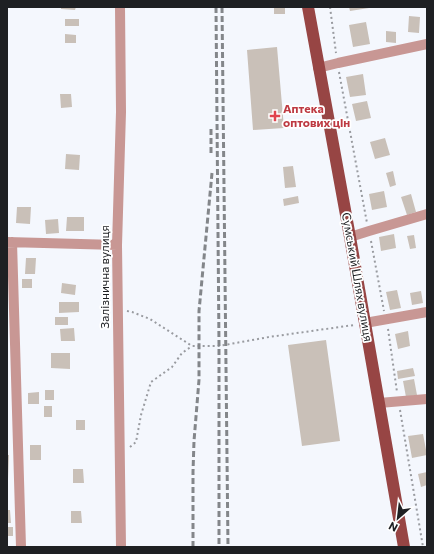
<svg xmlns="http://www.w3.org/2000/svg" width="434" height="554" viewBox="0 0 434 554" font-family="Commissioner,sans-serif">
  <rect width="100%" height="100%" fill="#f4f7fd"/>
  <path fill="#c9c0b8" d="M61,7H76L75,10L61,9Z
    M274,7H285V14H274Z
    M349,7H369V8L350,11Z
    M409,16L420,17L419,33L408,32Z
    M65,19H79V26H65Z
    M366,22L370,44L353,47L349,25Z
    M386,31L396,32V43L386,42Z
    M65,34L76,35V43H65Z
    M277,47L284,128L253,130L247,50Z
    M363,74L366,95L350,97L346,77Z
    M60,94H71L72,107L61,108Z
    M367,101L371,118L356,121L352,104Z
    M385,138L390,155L375,159L370,142Z
    M66,154L80,155L79,170L65,169Z
    M293,166L296,187L285,188L283,167Z
    M393,171L396,185L390,187L386,173Z
    M384,191L387,207L372,210L369,194Z
    M411,194L416,212L407,215L401,197Z
    M298,196L299,203L284,206L283,199Z
    M17,207H31L30,224L16,223Z
    M67,217H84V231H66Z
    M58,219L59,233L46,234L45,220Z
    M394,234L396,248L381,251L379,237Z
    M414,235L416,248L410,249L407,236Z
    M26,258H36L35,274H25Z
    M22,279H32V288H22Z
    M62,283L76,285L75,295L61,293Z
    M397,290L401,308L390,310L386,292Z
    M421,291L423,303L412,305L410,293Z
    M59,302H79V312L59,313Z
    M55,317H68V325H55Z
    M74,328L75,341H61L60,329Z
    M408,331L410,346L398,349L395,334Z
    M326,340L340,441L302,446L288,345Z
    M51,353H70V369L51,368Z
    M413,368L415,376L398,379L397,371Z
    M414,379L417,395L406,397L403,381Z
    M45,390H54V400H45Z
    M39,392V404H28V393Z
    M44,406H52V417H44Z
    M76,420H85V430H76Z
    M423,434L427,455L412,458L408,436Z
    M30,445H41V460H30Z
    M7,455H9L8,479H7Z
    M73,469H83L84,483H73Z
    M427,472V485L421,487L418,474Z
    M7,510H10L11,523H7Z
    M71,511H81L82,523H71Z
    M7,527H13V536H7Z"/>
  <g fill="none" stroke-linecap="round" stroke-linejoin="round">
    <path stroke="#999ba0" stroke-width="2" stroke-dasharray="2 3" stroke-linecap="butt" d="M330,7L336,53
      M339,72L367,223
      M371,241L384,311
      M127,311L132,312L150,319L192,346H219L269,337L354,325
      M388,329L397,392
      M400,410L423,547
      M130,447L136,442L141,415L151,382L172,367L182,353L192,346"/>
    <path stroke="#c89794" stroke-width="10" d="M120,7L121,112L117,245L121,547
      M318,68L338,63L427,44
      M350,237L369,231L427,214
      M7,242L117,245
      M12,242L21,547
      M365,323L427,312
      M379,403L427,399"/>
    <path stroke="#974544" stroke-width="12" d="M308,7L350,237L404,547"/>
    <path stroke="#83868a" stroke-width="3" stroke-dasharray="6 3" stroke-linecap="butt" d="M216,7L219,344V547
      M222,7L228,547
      M211,129V155
      M193,547V472L194,441L199,380V311L212,173"/>
  </g>
  <path fill="#e0444e" stroke="#fff" stroke-width="1.5" d="M273 110h4v4h4v4h-4v4h-4v-4h-4v-4h4z"/>
  <g text-anchor="middle" stroke-width="3.5" stroke-linejoin="round" paint-order="stroke">
    <g font-size="12" font-weight="bold" fill="#be3a42" stroke="#fff" text-anchor="start">
      <text x="283" y="113">Аптека<tspan x="283" dy="14">оптових цін</tspan></text>
    </g>
    <g font-size="12" fill="#1e2023" stroke="#fff">
      <text transform="translate(105 277) rotate(-90)" y="4">Залізнична вулиця</text>
      <text transform="translate(357 277) rotate(80)" y="4">Сумський Шлях вулиця</text>
    </g>
  </g>
  <rect width="434" height="554" fill="none" stroke="#1e2023" stroke-width="16"/>
  <g transform="translate(398 518) rotate(208)" stroke="#ffffff" stroke-width="3" paint-order="stroke">
  <path d="M0-3L7 15L0 10L-7 15Z" fill="#1e2023"/>
  <text y="-6" font-size="11" font-weight="bold" text-anchor="middle" fill="#1e2023">N</text>
  </g>
</svg>
